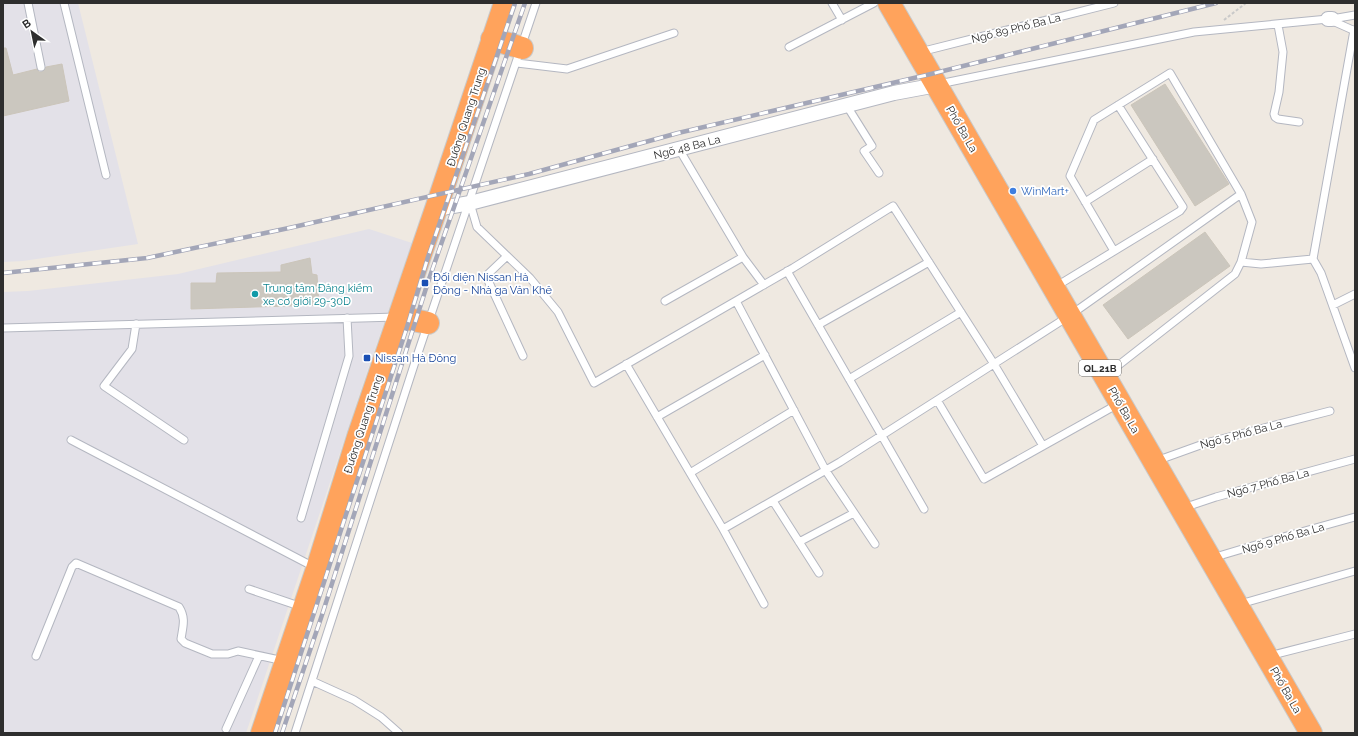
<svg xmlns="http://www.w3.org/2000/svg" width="1358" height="736" viewBox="0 0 1358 736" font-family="Raleway,sans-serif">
  <rect width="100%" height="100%" fill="#efe9e1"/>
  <path fill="#e3e1e8" d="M3,3H78L138,244L23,261L3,262Z
    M369,229L412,243L370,363L246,733H3V292L28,291L178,274Z"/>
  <path fill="#cbc7bf" stroke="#cbc5ba" d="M3,48H6L13,75L37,69L39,72H42L46,67L62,64L69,101L3,116Z
    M1165,84L1229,184L1195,206L1131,105Z
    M1205,232L1230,266L1128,339L1103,305Z
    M310,258L312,274L317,275L319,305L191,309V283H216L217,273L281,272V265Z"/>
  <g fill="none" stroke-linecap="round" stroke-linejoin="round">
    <defs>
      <path id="lane" d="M28,3L41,67
        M64,3L106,175
        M832,3L842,20
        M1332,19L1355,15
        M1278,25L1283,52L1279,92L1274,114L1275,117L1278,119L1299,122
        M1354,30L1313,259L1321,273L1355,368
        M789,47L874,3
        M920,52L1114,3
        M517,63L567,69L674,33
        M939,84L1194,32L1328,19L1355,31
        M847,106L872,146L864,151L879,173
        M679,149L743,257
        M1085,202L1153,159
        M470,203L477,227L530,278L558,312L594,383L793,268L893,206L994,364L1043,446
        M507,256L486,276L523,356
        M1241,262L1261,264L1313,259
        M787,271L924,509
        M1055,287L1180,211L1183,207L1118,105
        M665,301L743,257L764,285
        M736,301L826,471L875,544
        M1333,305L1355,294
        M136,324L132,349L104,386L184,440
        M818,325L929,262
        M3,328L397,317
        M626,364L723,529L764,604
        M1106,375L1235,274L1241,262L1252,222L1241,194L1170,73L1094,120L1070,176L1114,251
        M849,379L961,312
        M937,400L984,479L1118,404
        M657,417L765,355
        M71,440L316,568
        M1156,461L1206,443L1330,411
        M690,473L794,410
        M773,501L819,573
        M1183,508L1216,497L1355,459
        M301,518L349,356L347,318
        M723,529L840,462L1069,316L1241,194
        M799,542L854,513
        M1212,558L1276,539L1355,517
        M249,589L302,607
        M1240,604L1355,571
        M36,656L72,567L76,563L179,607C186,618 183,626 181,639L185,643L212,654H228L238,651L284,661
        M1269,656L1355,634
        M312,681L354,700L381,717L399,733
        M226,729L259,656
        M295,733L416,359L536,3"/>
      <path id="street" d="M1328,19H1332
        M436,209L470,203L894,93L937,85"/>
      <path id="highway" d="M889,3C1030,246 1170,490 1311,733
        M492,39L522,48
        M399,317L428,323
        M262,733L317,569L358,437L436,209L505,3"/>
    </defs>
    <use href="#lane" stroke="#b4b7c1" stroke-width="9"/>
    <use href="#street" stroke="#b4b7c1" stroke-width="16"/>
    <use href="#highway" stroke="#c9c9c9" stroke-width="24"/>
    <path stroke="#c9c9c9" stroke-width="2" stroke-dasharray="3 2" stroke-linecap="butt" d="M1224,20L1246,3"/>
    <use href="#lane" stroke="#fff" stroke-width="7"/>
    <use href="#street" stroke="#fff" stroke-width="14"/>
    <use href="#highway" stroke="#ffa35c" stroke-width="22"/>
    <defs>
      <path id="rail" d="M3,273L147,258L289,228L529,174L678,133L931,74L1216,3
        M275,733L407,327L428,257L515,3
        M282,733L322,615L428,282L525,3"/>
    </defs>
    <use href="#rail" stroke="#a3a6b8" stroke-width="4.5"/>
    <use href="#rail" stroke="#fff" stroke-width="3" stroke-dasharray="9" stroke-linecap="butt"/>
  </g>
  <circle fill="#3f7fe0" stroke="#fff" stroke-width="1.5" cx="1013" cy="191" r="4"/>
  <g fill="#1a4fb4" stroke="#fff" stroke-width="1.5">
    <rect x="421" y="279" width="8" height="8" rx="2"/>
    <rect x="363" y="354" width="8" height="8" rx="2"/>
  </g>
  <circle fill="#0f9aa8" stroke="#fff" stroke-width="1.5" cx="255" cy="294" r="4"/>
  <g text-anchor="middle" stroke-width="3.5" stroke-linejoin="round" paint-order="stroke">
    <rect fill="#fff" stroke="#6d6d6d" stroke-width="1" x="1079" y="360" width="42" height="16" rx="3"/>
    <g font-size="10" font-weight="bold" fill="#2e2e2e">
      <text x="1100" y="372">QL.21B</text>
    </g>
    <g font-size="11" fill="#2e2e2e" stroke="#fff">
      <text transform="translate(1016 28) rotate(-14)" y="4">Ngõ 89 Phố Ba La</text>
      <text transform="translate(466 117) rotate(-72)" y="4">Đường Quang Trung</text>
      <text transform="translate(962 129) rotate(60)" y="4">Phố Ba La</text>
      <text transform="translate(687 147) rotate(-14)" y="4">Ngõ 48 Ba La</text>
      <text transform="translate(1124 410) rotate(60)" y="4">Phố Ba La</text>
      <text transform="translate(363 424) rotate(-72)" y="4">Đường Quang Trung</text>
      <text transform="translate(1241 434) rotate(-15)" y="4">Ngõ 5 Phố Ba La</text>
      <text transform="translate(1268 483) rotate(-15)" y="4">Ngõ 7 Phố Ba La</text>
      <text transform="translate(1283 538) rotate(-16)" y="4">Ngõ 9 Phố Ba La</text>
      <text transform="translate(1286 690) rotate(60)" y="4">Phố Ba La</text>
    </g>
    <g font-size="11" fill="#366cbe" stroke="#fff" text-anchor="start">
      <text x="1021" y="195">WinMart+</text>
    </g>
    <g font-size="11" fill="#164399" stroke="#fff" text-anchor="start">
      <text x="433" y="281">Đối diện Nissan Hà<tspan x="433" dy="13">Đông - Nhà ga Văn Khê</tspan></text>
      <text x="375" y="362">Nissan Hà Đông</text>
    </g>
    <g font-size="11" fill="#0d838f" stroke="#fff" text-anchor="start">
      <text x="263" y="292">Trung tâm Đăng kiểm<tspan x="263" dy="13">xe cơ giới 29-30D</tspan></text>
    </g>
  </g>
  <rect width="1358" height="736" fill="none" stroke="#2e2e2e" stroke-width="8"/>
  <g transform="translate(32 32) rotate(327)" stroke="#ffffff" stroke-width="3" paint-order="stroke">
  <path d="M0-3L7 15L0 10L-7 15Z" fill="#2e2e2e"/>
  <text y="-6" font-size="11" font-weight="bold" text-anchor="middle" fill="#2e2e2e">B</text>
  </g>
</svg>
